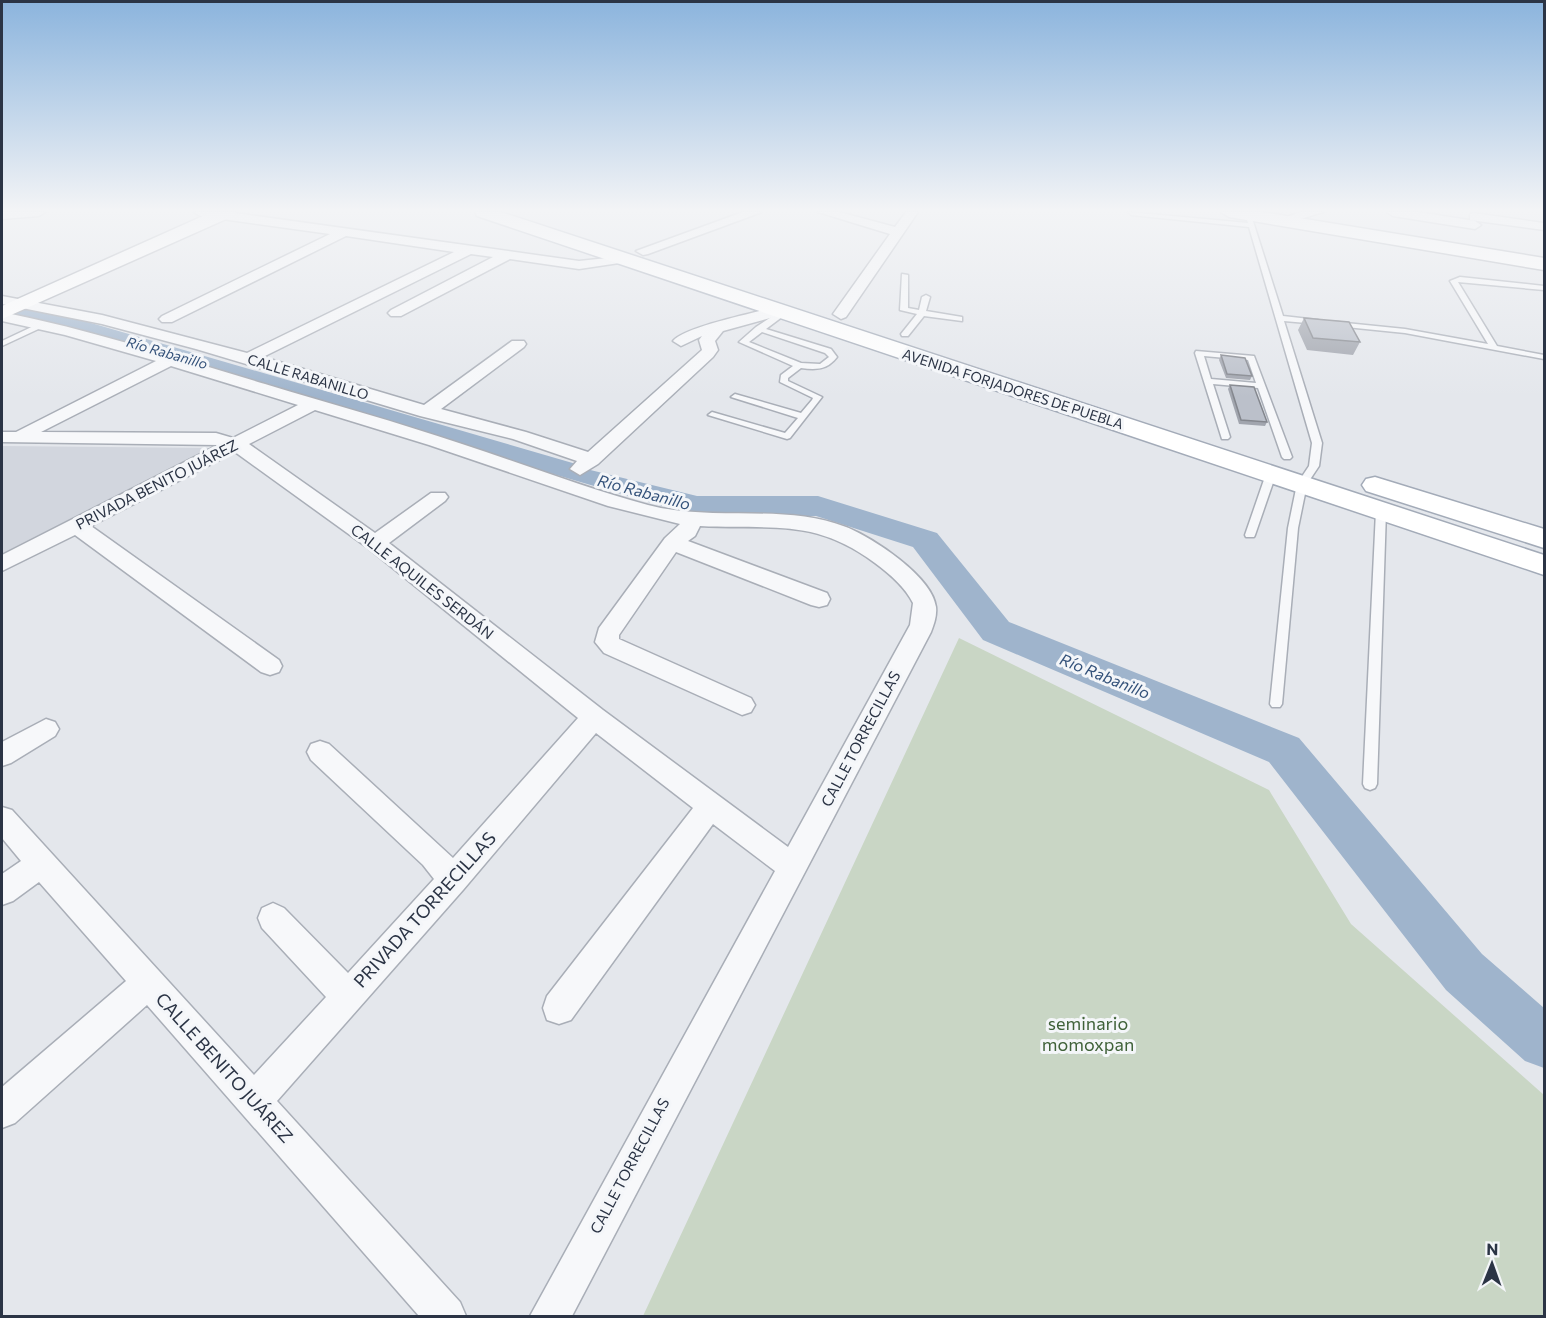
<svg xmlns="http://www.w3.org/2000/svg" width="1546" height="1318" viewBox="0 0 1546 1318" font-family="Commissioner,sans-serif">
  <rect width="100%" height="100%" fill="#e4e7ec"/>
  <path fill="#d2d6de" d="M2,446L212,448L2,557Z"/>
  <path fill="#c9d6c5" d="M959,638L1269,790L1351,924L1544,1095V1316H643Z"/>
  <g fill="none" stroke-linecap="round" stroke-linejoin="round">
    <path fill="#9fb4cc" fill-rule="evenodd" d="M9,306L74,318L576,464L578,467L697,496H818L937,533L1009,622L1299,738L1482,954L1544,1008V1068L1525,1061L1446,990L1269,762L983,640L913,547L816,516H697L686,513L63,330L2,318V308Z"/>
    <defs>
      <path id="lane" d="M1128,212L1248,223L1246,216L1251,215L1283,316L1318,320L1322,322L1318,324L1284,321L1322,443L1319,466L1307,484L1298,528L1282,704L1280,707H1272L1270,704L1288,528L1297,484L1309,466L1312,443L1249,227L1131,215Z
        M902,274L908,275V308L919,310L922,297L926,295L930,297L926,311L962,317V321L924,316L908,336H902L901,334L917,314L900,310Z
        M1460,277L1544,286V290L1458,282L1497,346L1544,355V359L1405,333L1336,326L1332,324L1336,322L1405,329L1488,344L1450,281Z
        M779,312L786,314L766,329L831,349L837,357C827,370 816,370 801,368L788,378V381L822,397L790,438L787,439L708,415L712,412L785,433L798,418L731,397L735,394L801,413L812,400L813,398L780,382L781,375L793,366L739,342L756,327ZM762,332L825,353L829,357L820,364L801,363L749,342Z
        M40,323L47,325L2,346V341Z
        M1196,351L1254,356L1292,457L1290,459H1284L1282,457L1258,388L1213,384L1230,437L1228,439H1222L1195,353ZM1204,356L1248,360L1256,383L1211,379Z
        M1271,471L1276,474L1255,535L1254,537H1246L1245,535L1266,474Z
        M1381,508L1386,511L1377,784L1375,788L1370,790L1365,788L1363,784L1376,511Z"/>
      <path id="street" d="M2,212H45L39,216L2,219Z
        M194,212H228L579,261L626,256V262L579,269L510,259L401,316H391L388,313L391,310L493,257L471,254L263,357L424,405L512,341H524L526,344L524,347L441,409L526,432L588,452L702,350L699,340L702,336L681,346L673,341C684,327 755,313 776,307L784,312L781,315L723,331L715,341L718,350L713,357L598,464L580,475L570,469L577,461L513,439L420,416L196,349L102,324L2,304V296L102,315L247,353L454,252L346,236L172,322H162L159,319L162,316L330,234L200,216Z
        M743,212H762L648,254L643,255L636,251Z
        M818,212H839L895,227L906,212H918L846,317L841,319L833,314L890,234Z
        M1301,212H1323L1281,225L1275,221Z
        M1387,212H1418L1475,221L1481,225L1475,229L1393,216Z
        M1474,213L1543,223L1544,230L1470,220V214Z
        M2,312C91,330 178,358 265,384C331,404 397,422 462,444C524,464 585,488 648,505C713,522 783,503 846,527C873,538 932,576 936,607C937,616 934,624 931,632L572,1316H530L775,871L713,824L571,1020L559,1024L547,1020L543,1008L547,996L693,808L596,733L463,890L277,1101L460,1302L466,1316H419L147,1005L15,1123L2,1128V1087L126,981L39,882L13,901L2,905V874L21,861L2,838V807L12,810L254,1075L326,997L262,928L258,918L262,908L273,903L284,908L348,973L434,879L423,865L311,760L307,752L311,744L320,741L329,744L453,858L578,718L368,548L235,452L91,526L279,660L282,666L279,672L270,675L261,672L75,535L2,571V555L218,445L2,442V432H16L156,361L65,335L2,321ZM171,366L298,405L233,438L216,433L41,432ZM315,410L429,445L608,506L680,524L665,538L599,628L595,642L604,653L742,715L751,712L755,705L751,698L619,639V635L676,552L811,605L819,607L827,605L830,599L827,593L688,541L695,536L700,526C771,530 813,517 875,563C890,574 905,587 913,603L910,625L788,847L603,710L389,543L445,501L448,497L445,493H431L375,533L249,444Z
        M46,719L55,722L59,729L55,736L11,763L2,766V742Z"/>
      <path id="secondary" d="M212,212H235L233,216L2,319V306Z
        M1221,212H1262L1544,258V270L1229,217Z"/>
      <path id="primary" d="M475,212H501L1544,555V575L477,216Z
        M1375,477L1544,529V548L1366,491L1362,485L1366,479Z"/>
    </defs>
    <use href="#lane" stroke="#a9aeb7" stroke-width="3"/>
    <use href="#street" stroke="#a9aeb7" stroke-width="3"/>
    <use href="#secondary" stroke="#a9aeb7" stroke-width="3"/>
    <use href="#primary" stroke="#a3abb8" stroke-width="3"/>
    <use href="#lane" fill="#f7f8fa" fill-rule="evenodd"/>
    <use href="#street" fill="#f7f8fa" fill-rule="evenodd"/>
    <use href="#secondary" fill="#fff" fill-rule="evenodd"/>
    <use href="#primary" fill="#fff" fill-rule="evenodd"/>
  </g>
  <path fill="#a1a5ae" d="M1304,318L1360,342L1353,355L1307,350L1298,330Z
    M1221,355L1252,376L1250,380L1226,378L1219,360Z
    M1230,385L1267,422L1265,426L1239,424L1228,389Z"/>
  <path fill="#bbc0ca" stroke="#83868d" stroke-width="1.5" d="M1304,318L1349,322L1360,342L1313,338Z
    M1221,355L1245,358L1252,376L1227,374Z
    M1230,385L1254,387L1267,422L1241,420Z"/>
  <linearGradient id="sky" x2="0" y2="1"><stop stop-color="#8bb4dd"/><stop offset="0.53" stop-color="#f3f4f6"/><stop offset="1" stop-color="#f3f4f6" stop-opacity="0"/></linearGradient>
  <rect width="1546" height="397" fill="url(#sky)"/>
  <g text-anchor="middle" stroke-width="6" stroke-linejoin="round" paint-order="stroke">
    <g font-size="14" font-style="italic" fill="#34527a" stroke="#f4f6f9">
      <text transform="translate(167 353) rotate(16)" y="5">Río Rabanillo</text>
    </g>
    <g font-size="14" fill="#2b3445" stroke="#f4f6f9">
      <text transform="translate(308 377) rotate(17)" y="5">CALLE RABANILLO</text>
      <text transform="translate(1013 389) rotate(18)" y="5">AVENIDA FORJADORES DE PUEBLA</text>
    </g>
    <g font-size="15" fill="#2b3445" stroke="#f4f6f9">
      <text transform="translate(157 485) rotate(-27)" y="5">PRIVADA BENITO JUÁREZ</text>
      <text transform="translate(422 582) rotate(38)" y="5">CALLE AQUILES SERDÁN</text>
      <text transform="translate(861 739) rotate(-62)" y="5">CALLE TORRECILLAS</text>
      <text transform="translate(630 1166) rotate(-62)" y="5">CALLE TORRECILLAS</text>
    </g>
    <g font-size="16" font-style="italic" fill="#34527a" stroke="#f4f6f9">
      <text transform="translate(644 492) rotate(15)" y="6">Río Rabanillo</text>
      <text transform="translate(1105 676) rotate(22)" y="6">Río Rabanillo</text>
    </g>
    <g font-size="18" fill="#2b3445" stroke="#f4f6f9">
      <text transform="translate(425 910) rotate(-48)" y="6">PRIVADA TORRECILLAS</text>
      <text transform="translate(224 1068) rotate(48)" y="6">CALLE BENITO JUÁREZ</text>
    </g>
    <g font-size="18" fill="#3f6138" stroke="#f4f6f9">
      <text x="1088" y="1030">seminario<tspan x="1088" dy="21">momoxpan</tspan></text>
    </g>
  </g>
  <rect width="1546" height="1318" fill="none" stroke="#2b3445" stroke-width="6"/>
  <g transform="translate(1492 1264) rotate(1)" stroke="#f4f6f9" stroke-width="4.5" paint-order="stroke">
  <path d="M0-4.5L10 22L0 15L-10 22Z" fill="#2b3445"/>
  <text y="-9" font-size="16" font-weight="bold" text-anchor="middle" fill="#2b3445">N</text>
  </g>
</svg>
